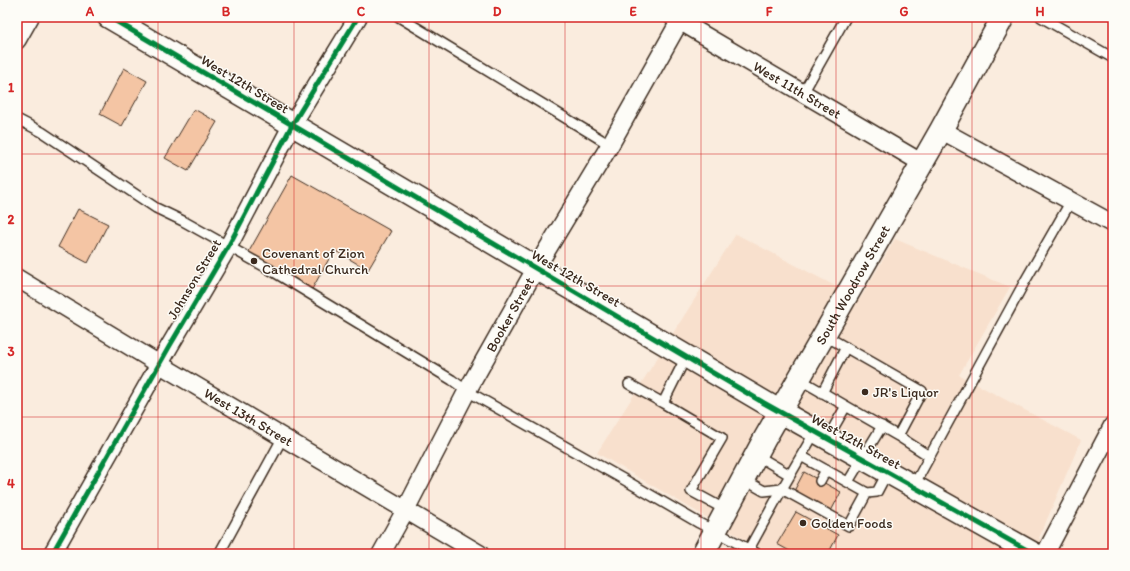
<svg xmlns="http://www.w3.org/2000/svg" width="1130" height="571" viewBox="0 0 1130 571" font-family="Itim,sans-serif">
  <rect width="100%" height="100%" fill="#faecde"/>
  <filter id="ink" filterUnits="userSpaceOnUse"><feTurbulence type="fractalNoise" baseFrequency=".025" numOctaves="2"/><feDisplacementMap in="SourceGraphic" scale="8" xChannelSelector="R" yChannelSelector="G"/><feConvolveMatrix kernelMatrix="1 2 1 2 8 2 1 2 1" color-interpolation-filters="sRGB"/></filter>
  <g filter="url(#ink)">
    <path fill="#f8e0cd" d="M736,234L860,299L895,239L1010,287L959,375L1081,440L1039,538L1052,554H769L597,453Z"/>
    <path fill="#f4c5a4" stroke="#3b2a1e" d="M124,68L147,81L122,126L100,114Z
      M194,109L217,122L188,171L165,158Z
      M292,175L391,231L368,270L334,250L311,291L247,255Z
      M78,209L108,224L88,263L58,247Z
      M804,472L841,492L831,511L794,491Z
      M796,512L838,535L828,554H795L777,544Z"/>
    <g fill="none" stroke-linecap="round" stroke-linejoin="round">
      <defs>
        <path id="service" d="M399,17L610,145
          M1041,17L1113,58
          M803,93L846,17
          M17,119L42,132L156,208L183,221L269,269L452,380L467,391L623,479L699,523L758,554
          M686,357L663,403L722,438L691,491L726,510
          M799,379L898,436L922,391L824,335
          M629,384L663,403
          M822,393L846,347
          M815,432L782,489L849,526L867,493L877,492L887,473
          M898,436L929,456
          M827,439L846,406
          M756,455L790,475
          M801,456L867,493
          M743,479L764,491L782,489
          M820,481L826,470
          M848,482L882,426
          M913,487L1024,283L1071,201
          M749,549L782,489
          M219,554L283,437"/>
        <g id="minor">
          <path id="s1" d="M673,17L922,163"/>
          <path d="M17,40L30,17"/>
          <path d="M941,130L1113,224"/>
          <path id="s2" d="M17,278L159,364L480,554"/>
          <path d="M52,554L169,347L228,247L292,125L358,17"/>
          <path id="s3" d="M381,554L406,509L467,391L536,268L610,145L682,17"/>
          <path d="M1045,554L1113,425"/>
        </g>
        <path id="tertiary" d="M781,412L1034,554"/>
        <g id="secondary">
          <path d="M109,17L781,412"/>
          <path id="s4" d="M703,554L764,440L941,130L1003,17"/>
        </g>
      </defs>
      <use href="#service" stroke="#3b2a1e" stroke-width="12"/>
      <use href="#minor" stroke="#3b2a1e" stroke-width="20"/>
      <use href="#tertiary" stroke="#3b2a1e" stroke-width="25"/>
      <use href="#secondary" stroke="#3b2a1e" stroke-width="25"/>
      <use href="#service" stroke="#fdfcf7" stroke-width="9"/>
      <use href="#minor" stroke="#fdfcf7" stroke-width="17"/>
      <use href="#tertiary" stroke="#fdfcf7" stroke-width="22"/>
      <use href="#secondary" stroke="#fdfcf7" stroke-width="22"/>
      <defs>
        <path id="cycleway" d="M109,17L764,403L1034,554
          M52,554L169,347L228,247L292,125L358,17"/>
      </defs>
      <use href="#cycleway" stroke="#fdfcf7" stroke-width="8"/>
      <use href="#cycleway" stroke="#00873e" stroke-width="5"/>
    </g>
  </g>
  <path fill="none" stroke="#d62828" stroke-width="1" stroke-opacity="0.55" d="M158,17V554M294,17V554M429,17V554M565,17V554M701,17V554M836,17V554M972,17V554M17,154H1113M17,286H1113M17,417H1113"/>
  <g fill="#3b2a1e" stroke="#fdfcf7" stroke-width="1.5">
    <circle cx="254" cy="261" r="4"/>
    <circle cx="865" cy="392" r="4"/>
    <circle cx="803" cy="523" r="4"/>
  </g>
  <g text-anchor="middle" stroke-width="3" stroke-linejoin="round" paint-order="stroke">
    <g font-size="14" fill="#3b2a1e" stroke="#fdfcf7">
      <text transform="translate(245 84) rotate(31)" y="5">West 12th Street</text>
      <text dy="5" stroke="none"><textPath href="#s1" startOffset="144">West 11th Street</textPath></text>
      <text transform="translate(576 278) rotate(30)" y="5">West 12th Street</text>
      <text transform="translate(194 279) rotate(-59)" y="5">Johnson Street</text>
      <text dy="5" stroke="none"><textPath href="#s4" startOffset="308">South Woodrow Street</textPath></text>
      <text dy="5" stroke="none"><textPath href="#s3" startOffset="272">Booker Street</textPath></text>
      <text dy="5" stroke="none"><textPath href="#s2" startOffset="270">West 13th Street</textPath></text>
      <text transform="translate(856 441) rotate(29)" y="5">West 12th Street</text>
    </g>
    <g font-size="14" fill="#3b2a1e" stroke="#fdfcf7" text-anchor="start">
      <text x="262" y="258">Covenant of Zion<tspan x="262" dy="16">Cathedral Church</tspan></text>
      <text x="873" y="397">JR's Liquor</text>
      <text x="811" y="528">Golden Foods</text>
    </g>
  </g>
  <rect width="1130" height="571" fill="none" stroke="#fdfcf7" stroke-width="44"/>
  <rect x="22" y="22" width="1086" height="527" fill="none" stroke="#d62828" stroke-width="1.5"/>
  <g font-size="13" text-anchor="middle" font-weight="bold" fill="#d62828">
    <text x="90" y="16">A</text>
    <text x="226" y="16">B</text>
    <text x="361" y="16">C</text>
    <text x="497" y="16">D</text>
    <text x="633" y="16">E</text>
    <text x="769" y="16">F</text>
    <text x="904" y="16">G</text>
    <text x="1040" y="16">H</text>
    <text x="11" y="92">1</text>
    <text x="11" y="224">2</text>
    <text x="11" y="356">3</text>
    <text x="11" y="488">4</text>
  </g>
</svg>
